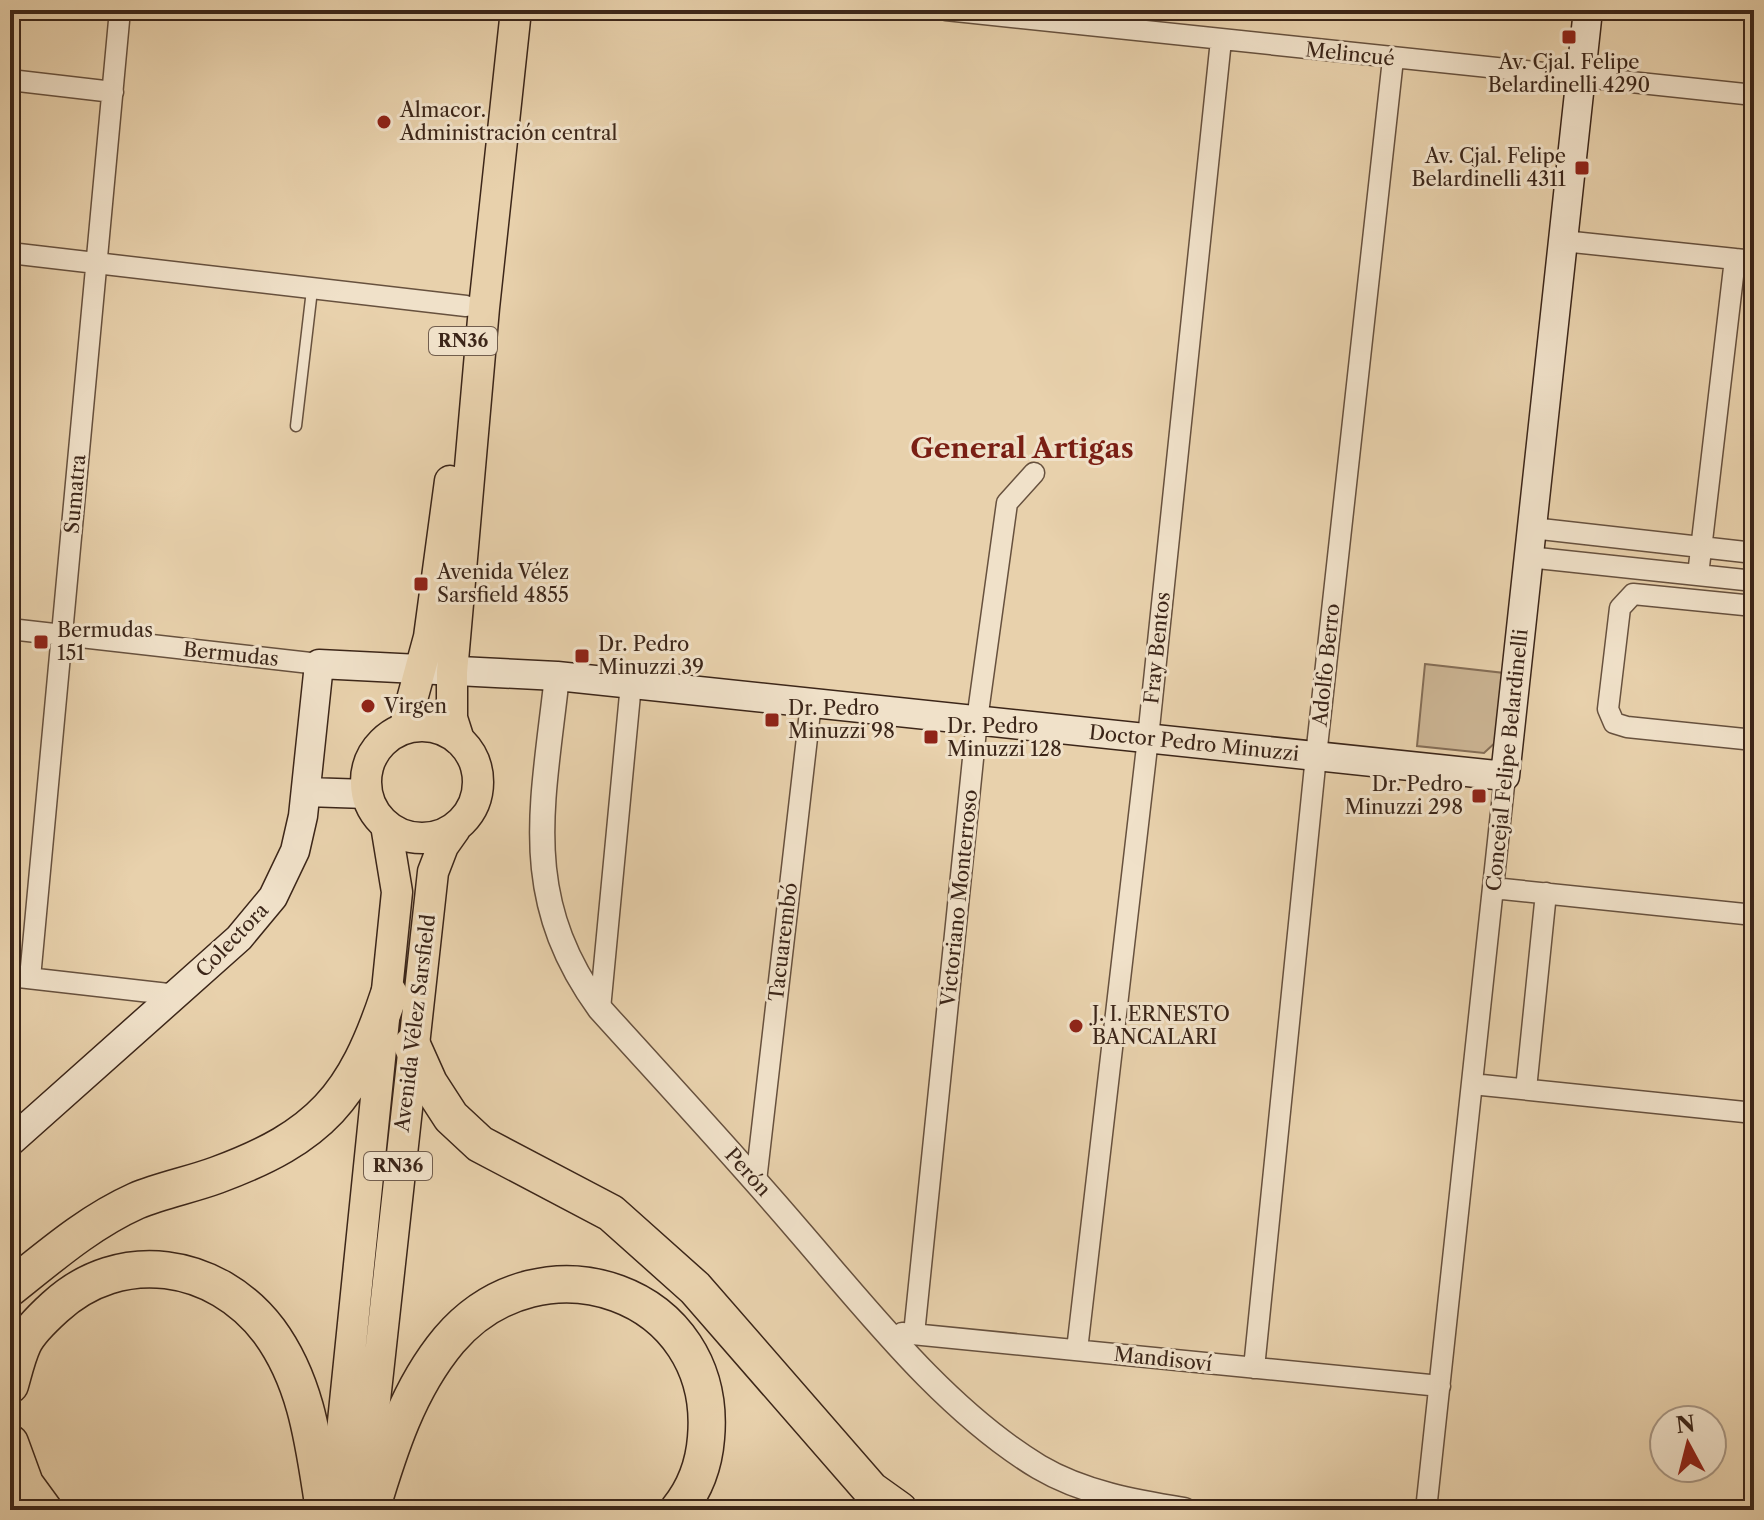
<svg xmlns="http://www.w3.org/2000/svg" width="1764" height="1520" viewBox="0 0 1764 1520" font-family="'Libre Caslon Text',serif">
  <rect width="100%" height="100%" fill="#e8d1ac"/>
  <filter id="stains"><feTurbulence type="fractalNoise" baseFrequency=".0025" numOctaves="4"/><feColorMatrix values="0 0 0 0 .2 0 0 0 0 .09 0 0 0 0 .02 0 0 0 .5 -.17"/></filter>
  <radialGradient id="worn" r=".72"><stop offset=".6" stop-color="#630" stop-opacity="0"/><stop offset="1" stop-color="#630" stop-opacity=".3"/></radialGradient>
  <path fill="#cbb493" stroke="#846d56" stroke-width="2" d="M1425,664L1504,673L1498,740L1484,753L1417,746Z"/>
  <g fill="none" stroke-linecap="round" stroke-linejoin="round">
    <defs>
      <path id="service" d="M296,426L312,290"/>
      <path id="minor" d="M946,10L1754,95
        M10,80L113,92
        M1563,241L1754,261
        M10,253L466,306
        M1532,528L1754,553
        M1528,557L1754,581
        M1698,575L1735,259
        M1754,606L1633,594L1620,608L1608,709L1614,723L1627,727L1754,740
        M10,629L319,664
        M1493,888L1754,915
        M10,976L177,995
        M30,978L120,10
        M600,1009L631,684
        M1472,1084L1754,1113
        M1526,1089L1546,893
        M756,1181L811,703
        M902,1333L1440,1386
        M914,1334L977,720L1007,503L1034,473
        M1077,1350L1148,738L1221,40
        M1254,1368L1316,756L1393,59
        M1426,1510L1505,776"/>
      <path id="tertiary" d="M557,676C543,805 518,896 600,1009C666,1082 734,1155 798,1230C869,1312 946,1411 1039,1467C1083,1493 1135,1502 1184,1510"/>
      <path id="secondary" d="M306,792L367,794
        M10,1142L239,938L273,897L295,851L303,816L319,664L557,676L1505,776L1588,10"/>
      <path id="primary" d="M366 782a56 56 0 1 1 112 0a56 56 0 1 1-112 0Z
        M404,729L429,637L450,481
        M459,740L452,718V672L484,308L516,10
        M364,1500L433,872L443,846L455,829
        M334,1510L397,892L386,825"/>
      <path id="motorway" d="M412,1045L429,1083L451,1117L480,1144L611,1213L695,1288L871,1490L899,1510
        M10,1288C49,1257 89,1222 136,1201C162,1190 190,1185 217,1175C320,1137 355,1097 389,994
        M10,1385C14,1371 17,1357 23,1344C29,1331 44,1317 55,1307C120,1247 216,1261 269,1331C308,1384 314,1447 324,1510
        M10,1443L25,1484L44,1510
        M371,1510C389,1450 408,1389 449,1340C542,1231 719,1292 706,1438C704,1464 695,1489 678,1510"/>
    </defs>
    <use href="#service" stroke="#67513e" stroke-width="13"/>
    <use href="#minor" stroke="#67513e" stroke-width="23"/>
    <use href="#tertiary" stroke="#67513e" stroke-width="27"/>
    <use href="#secondary" stroke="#3c2619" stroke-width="31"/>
    <use href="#primary" stroke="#3c2619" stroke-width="33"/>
    <use href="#motorway" stroke="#3c2619" stroke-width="39"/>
    <use href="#service" stroke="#f0e1c9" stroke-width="10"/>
    <use href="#minor" stroke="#f0e1c9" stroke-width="20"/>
    <use href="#tertiary" stroke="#f0e1c9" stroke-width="24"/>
    <use href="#secondary" stroke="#f0e1c9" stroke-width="28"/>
    <use href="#primary" stroke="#e8d1ac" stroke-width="30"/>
    <use href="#motorway" stroke="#e8d1ac" stroke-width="36"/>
  </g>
  <g fill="#8f2418" stroke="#f0e1c9" stroke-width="3">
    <rect x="1561" y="29" width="16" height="16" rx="4"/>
    <circle cx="384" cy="122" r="8"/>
    <rect x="1574" y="160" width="16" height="16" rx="4"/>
    <rect x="413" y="576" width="16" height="16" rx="4"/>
    <rect x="33" y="634" width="16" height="16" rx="4"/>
    <rect x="574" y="648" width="16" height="16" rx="4"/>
    <circle cx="368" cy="706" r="8"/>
    <rect x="764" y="712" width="16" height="16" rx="4"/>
    <rect x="923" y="729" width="16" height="16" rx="4"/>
    <rect x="1471" y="788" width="16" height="16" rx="4"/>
    <circle cx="1076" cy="1026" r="8"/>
  </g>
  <g text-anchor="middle" stroke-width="6" stroke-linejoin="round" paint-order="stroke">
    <g fill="#f0e1c9" stroke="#725e4e" stroke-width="2">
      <rect x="429" y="327" width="68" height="28" rx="6"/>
      <rect x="364" y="1152" width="68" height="28" rx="6"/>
    </g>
    <g font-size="18" font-weight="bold" fill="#3c2619">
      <text x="463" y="347">RN36</text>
      <text x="398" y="1172">RN36</text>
    </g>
    <g font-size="20" fill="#3c2619" stroke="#f0e1c9">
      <text transform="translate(1350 54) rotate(6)" y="7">Melincué</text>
      <text transform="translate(75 494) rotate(-85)" y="7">Sumatra</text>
      <text transform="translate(1157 648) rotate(-84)" y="7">Fray Bentos</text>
      <text transform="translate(231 654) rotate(6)" y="7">Bermudas</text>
      <text transform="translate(1326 665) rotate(-84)" y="7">Adolfo Berro</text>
      <text transform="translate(1194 743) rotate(6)" y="7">Doctor Pedro Minuzzi</text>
      <text transform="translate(1507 760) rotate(-84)" y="7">Concejal Felipe Belardinelli</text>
      <text transform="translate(959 898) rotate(-84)" y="7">Victoriano Monterroso</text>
      <text transform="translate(232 940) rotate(-46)" y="7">Colectora</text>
      <text transform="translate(783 942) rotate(-83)" y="7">Tacuarembó</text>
      <text transform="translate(415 1023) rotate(-83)" y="7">Avenida Vélez Sarsfield</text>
      <text transform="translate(748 1172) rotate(48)" y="7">Perón</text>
      <text transform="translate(1163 1359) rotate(6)" y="7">Mandisoví</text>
    </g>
    <g font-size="20" fill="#3c2619" stroke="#f0e1c9" text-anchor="start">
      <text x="1569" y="69" text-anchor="middle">Av. Cjal. Felipe<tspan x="1569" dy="23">Belardinelli 4290</tspan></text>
      <text x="400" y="117">Almacor.<tspan x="400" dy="23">Administración central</tspan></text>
      <text x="1566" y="163" text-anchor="end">Av. Cjal. Felipe<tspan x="1566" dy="23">Belardinelli 4311</tspan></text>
      <text x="437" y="579">Avenida Vélez<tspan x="437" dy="23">Sarsfield 4855</tspan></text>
      <text x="57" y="637">Bermudas<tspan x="57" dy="23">151</tspan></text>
      <text x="598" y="651">Dr. Pedro<tspan x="598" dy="23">Minuzzi 39</tspan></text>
      <text x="384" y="713">Virgen</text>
      <text x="788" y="715">Dr. Pedro<tspan x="788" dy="23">Minuzzi 98</tspan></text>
      <text x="947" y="733">Dr. Pedro<tspan x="947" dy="23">Minuzzi 128</tspan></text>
      <text x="1463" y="791" text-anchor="end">Dr. Pedro<tspan x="1463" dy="23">Minuzzi 298</tspan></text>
      <text x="1092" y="1021">J. I. ERNESTO<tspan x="1092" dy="23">BANCALARI</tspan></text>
    </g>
    <g font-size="28" font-weight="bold" fill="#7a1f14" stroke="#f0e1c9">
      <text x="1022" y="458">General Artigas</text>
    </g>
  </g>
  <rect width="1764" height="1520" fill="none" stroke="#e8d1ac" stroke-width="40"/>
  <rect x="12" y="12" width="1740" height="1496" fill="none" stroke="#3c2619" stroke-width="4"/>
  <rect x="20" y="20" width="1724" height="1480" fill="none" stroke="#3c2619" stroke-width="2"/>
  <g transform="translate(1688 1444) rotate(353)"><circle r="38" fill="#f0e1c9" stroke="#a89683" stroke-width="2"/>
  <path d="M0-6L14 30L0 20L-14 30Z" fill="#8f2418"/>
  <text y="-12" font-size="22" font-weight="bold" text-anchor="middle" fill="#3c2619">N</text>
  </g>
  <rect width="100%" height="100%" filter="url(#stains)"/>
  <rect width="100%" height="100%" fill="url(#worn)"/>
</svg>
